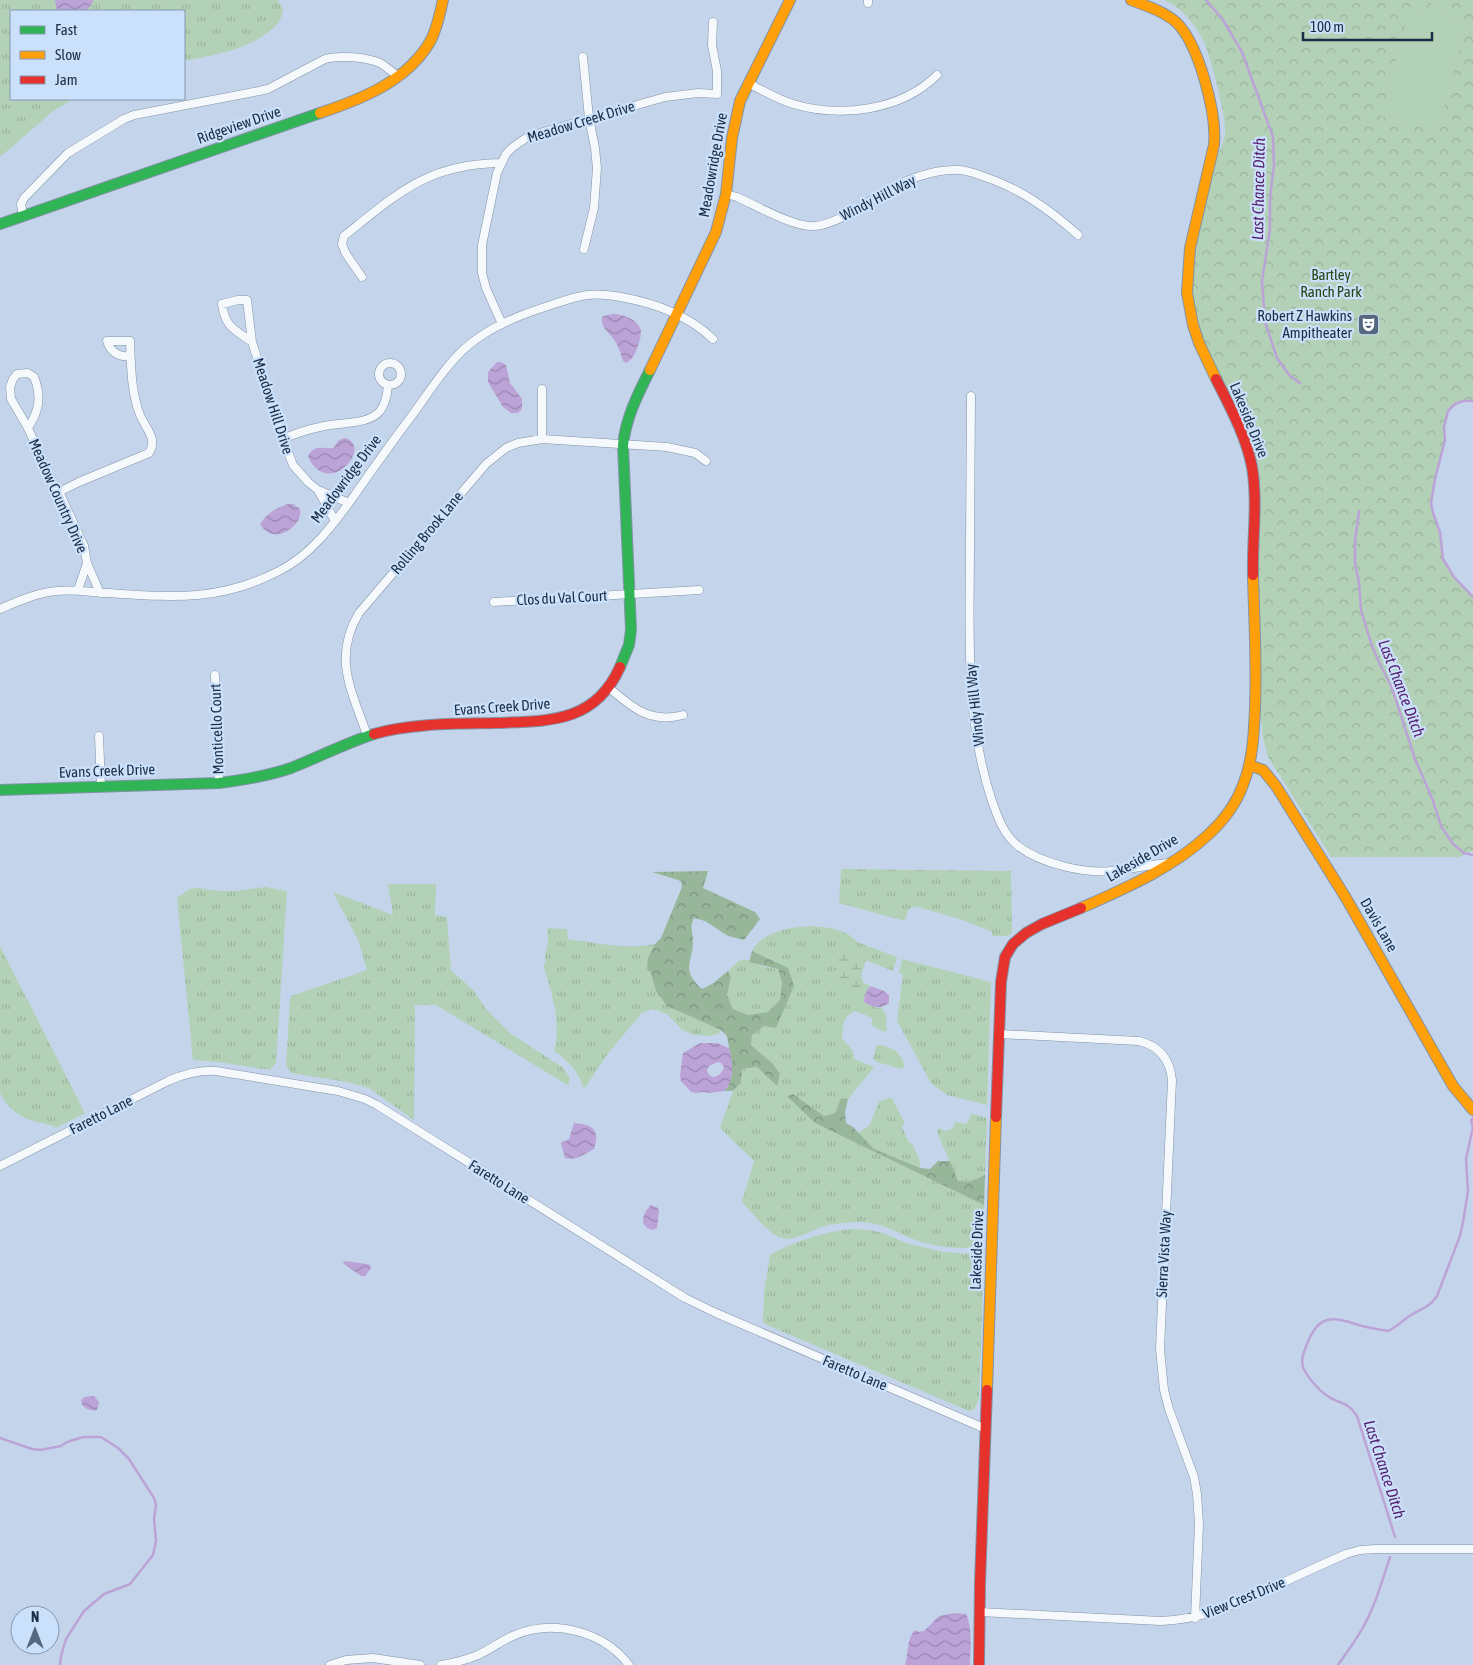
<svg xmlns="http://www.w3.org/2000/svg" width="1473" height="1665" viewBox="0 0 1473 1665" font-family="'Asap Condensed',sans-serif">
  <defs>
    <pattern id="grass-tufts" width="24" height="20" patternUnits="userSpaceOnUse" patternTransform="scale(1.25)"><rect width="24" height="20" fill="#b3d1b6"/><path d="M3 7l-1-3M5 7V3M7 7l1-3M15 17l-1-3M17 17v-4M19 17l1-3" fill="none" stroke="#99b49e"/></pattern>
    <pattern id="forest-crowns" width="20" height="18" patternUnits="userSpaceOnUse" patternTransform="scale(1.25)"><rect width="20" height="18" fill="#97b69a"/><path d="M2 6a3 3 0 1 1 6 0M12 15a3 3 0 1 1 6 0" fill="none" stroke="#7a947f"/></pattern>
    <pattern id="wetland-marsh" width="20" height="14" patternUnits="userSpaceOnUse" patternTransform="scale(1.25)"><rect width="20" height="14" fill="#b3d1b6"/><path d="M1 5h8M5 5V1M11 12h8M15 12V8" fill="none" stroke="#99b49e"/></pattern>
    <pattern id="park-crowns" width="20" height="18" patternUnits="userSpaceOnUse" patternTransform="scale(1.25)"><rect width="20" height="18" fill="#b3d1b6"/><path d="M2 6a3 3 0 1 1 6 0M12 15a3 3 0 1 1 6 0" fill="none" stroke="#99b49e"/></pattern>
    <pattern id="water-waves" width="16" height="10" patternUnits="userSpaceOnUse" patternTransform="scale(1.25)"><rect width="16" height="10" fill="#bca3d7"/><path d="M0 5q4-4 8 0t8 0" fill="none" stroke="#9885b0"/></pattern>
  </defs>
  <rect width="100%" height="100%" fill="#c4d5eb"/>
  <path fill="url(#grass-tufts)" d="M0,0H277L283,9C282,13 281,20 278,23C255,50 215,54 184,61V11H11V99H73L52,112L0,157Z
    M841,869L1011,871L1012,933L1007,936H992V932L960,919L914,906L908,910L905,921L839,903Z
    M388,884H436L435,915L447,917L451,970L474,991L486,1009L510,1033L562,1067L569,1076V1086L436,1005H415L414,1120L369,1088L347,1082L291,1073L286,1065L290,1000L291,996L367,970L358,940L333,892L393,915Z
    M265,887L287,891L276,1063L270,1070L218,1062L193,1060L177,898L189,889L198,888L217,891H236Z
    M812,926L831,928L848,934L857,942L897,957L893,971L839,950L864,1002L878,1008L881,1007L886,1015L887,1030L884,1032L871,1025L873,1018L855,1011C843,1016 842,1027 842,1038L853,1051L854,1059L874,1067L848,1099L841,1098L835,1113L824,1116L794,1095L815,1123L984,1205V1245C963,1251 936,1247 916,1240C896,1233 884,1223 862,1222C850,1222 836,1223 824,1226C811,1230 795,1242 781,1238C767,1233 752,1212 742,1202L754,1161L720,1128L733,1091L741,1083L742,1069L757,1067L777,1086L780,1074L773,1064L751,1045L752,1034L764,1026L776,1028L787,968L752,951C763,931 790,927 812,926Z
    M547,928L567,929L568,939C596,943 627,950 655,944L648,958L647,967L651,973L656,991L667,1006L721,1030L719,1034L707,1036L691,1034L681,1029L667,1014L653,1009L642,1013L609,1052L584,1089C579,1072 568,1060 554,1051C562,1021 551,992 543,964L545,963C545,948 550,945 547,928Z
    M0,946L85,1113L56,1128C49,1123 45,1124 37,1122C20,1118 8,1109 0,1093Z
    M744,959L765,967L778,969L782,983L780,1000L768,1013L748,1015L733,1009L727,995L731,977L728,971L740,960Z
    M902,959L991,982L987,1105L947,1095L931,1083L897,1021L903,975L899,973Z
    M877,1045C891,1045 902,1053 905,1067L901,1069L877,1062L873,1058Z
    M891,1097L905,1123L902,1127L909,1143H912C916,1152 921,1159 920,1169L874,1149L858,1133L869,1126L879,1102Z
    M972,1114L987,1118L985,1175L969,1182L958,1181L937,1132L938,1128L945,1131L952,1129L956,1122L966,1124Z
    M852,1229L870,1230L886,1234L906,1243L944,1252L984,1255L979,1399L974,1410L969,1411L767,1325L763,1322L764,1293L770,1255C794,1241 824,1232 852,1229Z"/>
  <path fill="url(#forest-crowns)" d="M708,871L703,888L755,912L760,919L744,940L728,936L705,921L694,918C689,928 693,931 693,941C693,963 680,970 702,989L712,984L728,971L731,977L727,995L733,1009L748,1015L768,1012L780,1000L782,983L778,969L749,962L752,951L788,968L794,986L776,1028L764,1026L752,1035L751,1045L773,1064L780,1074L777,1086L757,1067L742,1069L741,1083L733,1091H724L728,1087L732,1074V1064L727,1036L721,1030L667,1006L656,991L651,973L647,968L648,958L655,944L661,938L682,887L681,881L652,872Z
    M793,1094L824,1116L835,1113L841,1098L848,1099L845,1112L846,1123L853,1127L874,1149L920,1168L930,1169L938,1161H950L958,1181L969,1182L985,1175L984,1205L815,1123L787,1096Z"/>
  <path fill="url(#wetland-marsh)" d="M839,950L866,960L861,975L863,982L870,986L865,994L864,1002L849,994L831,961L835,953Z"/>
  <path fill="url(#park-crowns)" d="M1164,0H1473V401C1454,401 1445,408 1444,428C1444,433 1445,438 1444,443C1440,458 1429,492 1431,506C1433,515 1438,523 1440,531C1442,540 1441,549 1443,558C1447,574 1461,586 1473,597V850L1460,857H1331L1268,757L1263,738L1258,691V489L1192,320L1188,276L1214,157C1221,151 1224,142 1225,133C1227,120 1210,53 1203,40C1194,23 1182,8 1164,0Z"/>
  <path fill="#b3d1b6" d="M1432,2L1446,5L1449,17L1467,22L1437,132L1380,116L1411,6L1429,11Z"/>
  <path fill="url(#water-waves)" fill-rule="evenodd" d="M55,0H93L92,4L86,11H57Z
    M613,314C623,314 640,320 641,332C641,337 639,343 637,348C635,354 632,360 626,363L623,361C621,355 619,347 615,341C610,333 598,326 603,316Z
    M497,362H501L506,365L510,383L522,399V409L518,413H511L503,407L488,382V372Z
    M345,438C374,446 329,500 308,457C312,445 322,448 333,448L339,440Z
    M288,504H293L300,509C303,523 283,539 269,533C265,531 263,528 260,525C264,515 278,507 288,504Z
    M870,986L884,991L889,995V1003C880,1010 873,1007 864,1002L865,994Z
    M700,1043H717L729,1048C733,1062 735,1080 724,1091L710,1093L703,1092L697,1093L691,1092L681,1081L680,1076L683,1053ZM718,1062L721,1063L724,1067C722,1076 710,1082 707,1070L709,1066Z
    M574,1123C592,1124 601,1130 594,1149C585,1154 575,1161 565,1158L561,1143L569,1139Z
    M651,1205L658,1208L659,1211L657,1228L653,1230L647,1228L643,1223C643,1215 645,1211 651,1205Z
    M346,1261L367,1264L370,1265L371,1268L365,1276H361L344,1264L343,1262Z
    M91,1396H94L99,1402L97,1410C91,1412 81,1408 81,1400L84,1397Z
    M954,1613L966,1614C973,1629 970,1649 970,1665H905C909,1652 906,1640 915,1630L919,1632L924,1631L939,1616Z"/>
  <g fill="none" stroke-linecap="round" stroke-linejoin="round">
    <path stroke="#bca3d7" stroke-width="2.5" d="M1206,0L1223,20L1242,52L1273,137L1274,165L1270,198V229L1262,281L1265,322L1277,358L1290,376L1300,383
      M1473,401H1463L1455,404L1448,411L1444,427L1445,440L1435,479L1431,503L1433,513L1440,532L1443,559L1454,577L1473,597
      M1359,511L1355,541V563L1359,583L1361,610L1371,643L1377,658L1392,688L1415,759L1432,798L1441,826L1453,844L1464,853L1473,855
      M1473,1118L1471,1121L1473,1127
      M0,1438L32,1449L40,1450L61,1446L67,1442L83,1437H101L118,1448L129,1459L154,1498L156,1505L154,1519L156,1541L153,1555L130,1584L104,1594L84,1611L66,1639L61,1656L60,1665
      M1395,1537L1357,1416C1347,1400 1339,1405 1326,1395C1319,1390 1310,1380 1306,1373C1299,1363 1303,1354 1307,1344C1319,1312 1334,1317 1362,1326C1370,1328 1379,1329 1388,1331C1397,1327 1403,1320 1411,1315C1422,1308 1429,1308 1437,1296L1460,1236L1463,1222L1468,1191L1466,1159L1473,1127
      M1338,1665C1346,1653 1355,1642 1362,1629C1375,1607 1382,1581 1390,1557"/>
    <defs>
      <path id="street" d="M868,0V3
        M583,57L589,118L595,148L597,168L594,208L584,249
        M748,83C762,90 777,99 793,104C840,118 901,111 937,75
        M726,194L737,197C757,206 795,228 815,226C838,224 867,202 887,191C906,180 929,171 952,170C963,169 974,173 985,177C1021,189 1050,210 1078,235
        M23,216L21,204L24,198L68,153L124,119L134,115L259,91L268,89L325,59C339,55 366,57 380,63C387,67 393,73 399,77
        M362,277L346,254L342,244L344,236C398,193 428,164 500,163
        M502,324L486,288L482,273V245L497,173L506,154L513,147L529,136L665,97L698,93L717,94V71L712,45L713,22
        M252,342C234,329 225,327 222,304L238,300H247L252,342L283,439L293,465L308,482L318,490L349,503
        M379 374a11 11 0 1 1 22 0a11 11 0 1 1-22 0Z
        M971,396C971,445 970,494 970,543C970,629 964,718 992,801C998,818 1004,835 1018,846C1040,863 1084,874 1112,871C1130,869 1149,865 1168,863
        M28,428C39,411 42,397 34,377L28,373L17,374L13,379L10,387L11,399L28,428L47,472L61,496L84,546L87,563L100,593
        M283,439C296,433 310,429 324,426C342,422 368,425 380,411C386,403 387,394 388,385
        M542,439V389
        M318,490L335,521
        M59,492L79,482L149,453C158,439 146,429 140,415C131,392 131,365 130,341H107C111,353 118,356 130,357
        M78,590L87,563
        M494,602L699,590
        M0,609C14,603 29,596 44,593C65,588 87,592 108,593C172,597 219,602 279,571C311,555 333,525 354,496C374,467 395,438 416,410C431,389 445,367 464,349C486,329 514,317 542,308C573,298 588,290 621,297C654,303 688,315 713,339
        M215,675L219,783
        M608,687C632,707 649,724 683,715
        M367,735C352,691 332,658 359,613L486,464L506,448L518,443L542,439L667,447L695,453L706,461
        M99,736L101,787
        M999,1034L1139,1041C1159,1046 1170,1059 1172,1080L1160,1349L1164,1390L1169,1409L1194,1477L1197,1494L1199,1524L1195,1618
        M0,1166L168,1081C184,1074 199,1070 216,1071L338,1091L365,1099L377,1105L685,1298L716,1313L986,1429
        M980,1612L1161,1621C1205,1619 1232,1605 1272,1588C1296,1576 1321,1565 1346,1554L1360,1550L1376,1549H1473
        M330,1665L346,1660L373,1658L420,1665
        M441,1665C454,1663 466,1660 478,1655C491,1649 502,1640 515,1635C554,1619 603,1631 629,1665"/>
      <path id="fast" d="M0,224L320,113
        M620,667L629,645L631,630L623,445C626,417 638,394 650,370
        M0,790L219,783C243,780 268,776 291,768C319,757 346,743 374,734"/>
      <path id="slow" d="M1131,0C1147,6 1163,11 1176,22C1199,44 1217,114 1214,145L1190,248L1187,293L1193,325L1199,343L1216,379
        M320,113C362,99 408,81 431,40C437,28 440,14 443,0
        M650,370L716,232L726,194L732,138L740,101L790,0
        M1249,765L1263,770L1276,786L1346,898L1453,1086L1473,1110
        M1081,908C1126,888 1173,868 1209,834C1223,821 1236,804 1243,785C1253,760 1254,733 1255,707C1257,663 1254,619 1253,575
        M987,1390L996,1117"/>
      <path id="jam" d="M1216,379C1230,407 1246,436 1252,467C1258,503 1252,539 1253,575
        M374,734C410,723 458,724 496,723C549,721 595,723 620,667
        M996,1117L1001,982L1005,957L1013,944L1026,933L1042,924L1081,908
        M979,1665L980,1583L987,1390"/>
    </defs>
    <use href="#street" stroke="#8293a7" stroke-width="9"/>
    <use href="#fast" stroke="#8293a7" stroke-width="12"/>
    <use href="#slow" stroke="#8293a7" stroke-width="12"/>
    <use href="#jam" stroke="#8293a7" stroke-width="12"/>
    <use href="#street" stroke="#f6f9fc" stroke-width="8"/>
    <use href="#fast" stroke="#30b455" stroke-width="10"/>
    <use href="#slow" stroke="#ff9f0a" stroke-width="10"/>
    <use href="#jam" stroke="#e5322d" stroke-width="10"/>
  </g>
  <defs>
    <symbol id="theatre-square" viewBox="-11 -11 22 22"><rect x="-9" y="-9" width="18" height="18" rx="4" fill="#556880" stroke="#cbe0fa"/><path d="M-5-5.5Q0-4 5-5.5V0Q5 5 0 6Q-5 5-5 0ZM-3.3-2.5H-1v1.5H-3.3ZM1-2.5H3.3v1.5H1ZM-2.8 1Q0 5.5 2.8 1Z" fill="#fff"/></symbol>
  </defs>
  <g fill-rule="evenodd">
    <use href="#theatre-square" x="1356" y="312" width="25" height="25"/>
  </g>
  <g text-anchor="middle" stroke-width="4.5" stroke-linejoin="round" paint-order="stroke">
    <g font-size="15" fill="#192d46" stroke="#cbe0fa">
      <text transform="translate(581 122) rotate(-17)" y="5">Meadow Creek Drive</text>
      <text transform="translate(239 125) rotate(-19)" y="5">Ridgeview Drive</text>
      <text transform="translate(713 165) rotate(-80)" y="5">Meadowridge Drive</text>
      <text transform="translate(878 198) rotate(-27)" y="5">Windy Hill Way</text>
      <text transform="translate(273 406) rotate(72)" y="5">Meadow Hill Drive</text>
      <text transform="translate(1249 420) rotate(68)" y="5">Lakeside Drive</text>
      <text transform="translate(346 479) rotate(-53)" y="5">Meadowridge Drive</text>
      <text transform="translate(58 496) rotate(66)" y="5">Meadow Country Drive</text>
      <text transform="translate(427 533) rotate(-50)" y="5">Rolling Brook Lane</text>
      <text transform="translate(562 598) rotate(-3)" y="5">Clos du Val Court</text>
      <text transform="translate(975 705) rotate(-96)" y="5">Windy Hill Way</text>
      <text transform="translate(502 707) rotate(-4)" y="5">Evans Creek Drive</text>
      <text transform="translate(217 729) rotate(-92)" y="5">Monticello Court</text>
      <text transform="translate(107 771) rotate(-2)" y="5">Evans Creek Drive</text>
      <text transform="translate(1142 858) rotate(-30)" y="5">Lakeside Drive</text>
      <text transform="translate(1379 925) rotate(60)" y="5">Davis Lane</text>
      <text transform="translate(101 1115) rotate(-27)" y="5">Faretto Lane</text>
      <text transform="translate(499 1182) rotate(32)" y="5">Faretto Lane</text>
      <text transform="translate(977 1250) rotate(-88)" y="5">Lakeside Drive</text>
      <text transform="translate(1164 1254) rotate(-87)" y="5">Sierra Vista Way</text>
      <text transform="translate(855 1373) rotate(23)" y="5">Faretto Lane</text>
      <text transform="translate(1244 1598) rotate(-22)" y="5">View Crest Drive</text>
    </g>
    <g font-size="15" fill="#294414" stroke="#cbe0fa">
      <text x="1331" y="280">Bartley<tspan x="1331" dy="17">Ranch Park</tspan></text>
    </g>
    <g font-size="15" fill="#192d46" stroke="#cbe0fa" text-anchor="end">
      <text x="1352" y="321">Robert Z Hawkins<tspan x="1352" dy="17">Ampitheater</tspan></text>
    </g>
    <g font-size="16" font-style="italic" fill="#57216f" stroke="#cbe0fa">
      <text transform="translate(1258 189) rotate(-89)" y="6">Last Chance Ditch</text>
      <text transform="translate(1402 688) rotate(69)" y="6">Last Chance Ditch</text>
      <text transform="translate(1385 1469) rotate(72)" y="6">Last Chance Ditch</text>
    </g>
  </g>
  <rect x="10" y="10" width="175" height="90" fill="#cbe0fa" stroke="#8498b2"/>
  <rect x="20" y="26" width="25" height="8" fill="#30b455" stroke="#8498b2"/>
  <text x="55" y="35" font-size="15" fill="#192d46">Fast</text>
  <rect x="20" y="51" width="25" height="8" fill="#ff9f0a" stroke="#8498b2"/>
  <text x="55" y="60" font-size="15" fill="#192d46">Slow</text>
  <rect x="20" y="76" width="25" height="8" fill="#e5322d" stroke="#8498b2"/>
  <text x="55" y="85" font-size="15" fill="#192d46">Jam</text>
  <g transform="translate(35 1630)"><circle r="24" fill="#cbe0fa" stroke="#8498b2"/>
  <path d="M0-4L9 19L0 12L-9 19Z" fill="#556880"/>
  <text y="-8" font-size="14" font-weight="bold" text-anchor="middle" fill="#192d46">N</text>
  </g>
  <path d="M1303 32v8h129v-8" fill="none" stroke="#192d46" stroke-width="2.5"/>
  <text x="1310" y="32" font-size="15" fill="#192d46" stroke="#cbe0fa" stroke-width="4" paint-order="stroke">100 m</text>
</svg>
